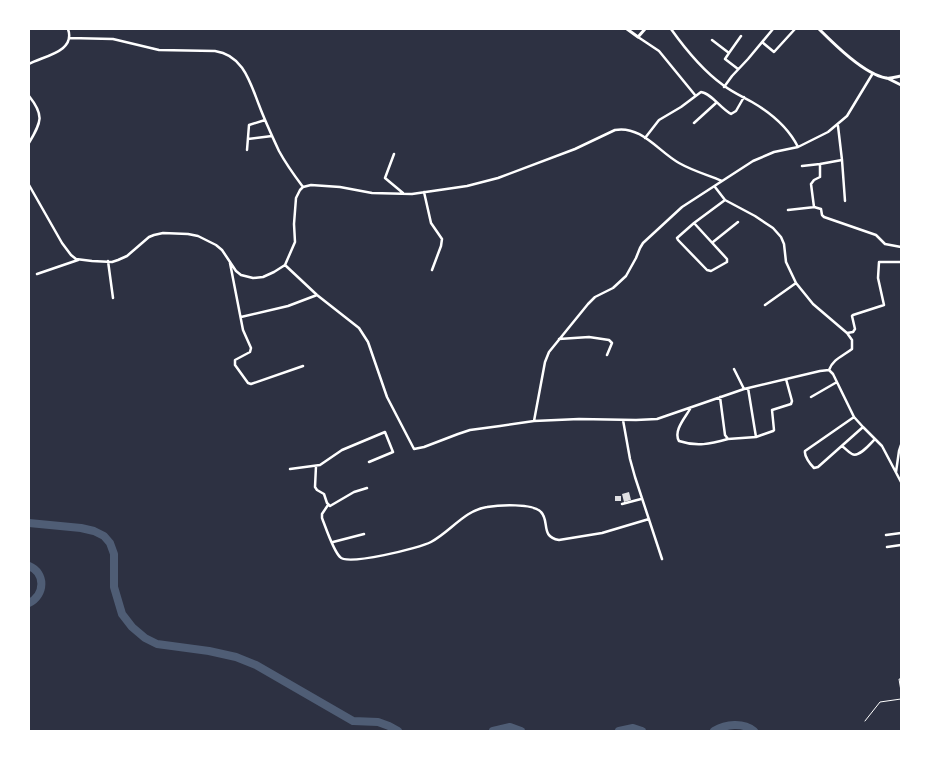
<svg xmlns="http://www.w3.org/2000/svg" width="930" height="760" viewBox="0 0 930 760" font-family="Figtree,sans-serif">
  <rect width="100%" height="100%" fill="#2d3142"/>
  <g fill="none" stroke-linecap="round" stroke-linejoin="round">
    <path stroke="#4f5d75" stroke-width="8" d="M29,523L81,528L94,531L104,536L110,543L114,554V587L122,614L132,627L145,638L157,644L209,651L236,657L256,665L353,721L378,722L389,726L398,731
      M29,566C46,573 45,595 29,603
      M493,731L510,727L521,731
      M619,731L633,728L642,731
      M714,731C726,724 743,722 754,731"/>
  </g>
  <path fill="#e0e0e3" d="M629,492L631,500L624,502L622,494Z
    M615,496H621V501H615Z"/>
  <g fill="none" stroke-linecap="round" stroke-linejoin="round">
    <path stroke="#fff" stroke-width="1" d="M901,679H899L901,691
      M865,721L880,702L901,699"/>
    <path stroke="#fff" stroke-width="2.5" d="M671,29C686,50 702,70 723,85C732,92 743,97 752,102C771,113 788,127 798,147
      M638,37L659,51L695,95
      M69,38L113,39L159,50L215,51C243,55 250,82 259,105C265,121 272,136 279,151C286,164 294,175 303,187
      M712,40L729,53L725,59L738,69
      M762,42L774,52L795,29
      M729,53L741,36
      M29,64C43,56 76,52 68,29
      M724,87L732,76L748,59L773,29
      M29,96C45,116 41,122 29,143
      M694,123L716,103
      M838,126L842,160L845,201
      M645,138L659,120L681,107L701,92C711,93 721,109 731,114L736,111L744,97
      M248,139L272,136
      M247,150L249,125L265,120
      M394,154L385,178L403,193
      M842,160L820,164V177L814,180L811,184L814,207L821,209L822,215L824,217L876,235L885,244L901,247
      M802,166L820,164
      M29,185L62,243L71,255L76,259L92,261L112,262L118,260L127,256L149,237L154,235L163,233L188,234L198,236L216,245L222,250L236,271L241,275L253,278L263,277L274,272L285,265L295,242L294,224L296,198L300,190L303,187L311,185L340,187L372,193L412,194L467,186L498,178L575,149L615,130C641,125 659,152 679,163C693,171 708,175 722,181
      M715,187L725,200L755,216L773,228L781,237L784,244L786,262L796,283L813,304L847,333L852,340V349C843,356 833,359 829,370
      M424,192L431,223L442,239L441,246L432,270
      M788,210L815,207
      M694,223L727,259V262L711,271L707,270L678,240L677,238L694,223L725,200
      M713,242L738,222
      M108,261L113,298
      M230,263L243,330L251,348L250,352L235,360V365L248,383L251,384L303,366
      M285,265L317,295L359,328L368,342L387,397L414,449L424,447L458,434L470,430L500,426L534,421L579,419L636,420L657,419L744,389L820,371L829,370L833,374L854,417L863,427L882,446L901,482
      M37,274L78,260
      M765,305L796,283
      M241,317L288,306L317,295
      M847,333L853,332L855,329L852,316L853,315L884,305L878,278L879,262H901
      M559,339L589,337L609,340L612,343L607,355
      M734,369L744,389
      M748,388L756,437
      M720,397L725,435L728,439L756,437L773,431L774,430L772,410L791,404L792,401L786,379
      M811,397L837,382
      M690,409C685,418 673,431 679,441C697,447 710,444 728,439
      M854,417L805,451C804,456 810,464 814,468L818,467L863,427
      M623,420L630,459L635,477L662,559
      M534,421L545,362L549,352L588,304L595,297L613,288L626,276L636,258L640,248L643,243L682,207L753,161L774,152L798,147L828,132L847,116L873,73
      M842,446C845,448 848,452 852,454C859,458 870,444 875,439
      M316,466L315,487L317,490L324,494L327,503L330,506L354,492L367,488
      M290,469L320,465L342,450L385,432L393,452L369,462
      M896,472L899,451L901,445
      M622,504L641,499
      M328,505L322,514V518C326,528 333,550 340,557C347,566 420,548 431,542C450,532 465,510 487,507C499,505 533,503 541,512C550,521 540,537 559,540L602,533L649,519
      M886,535L901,533
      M333,542L364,534
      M887,547L901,545"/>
    <path stroke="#fff" stroke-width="3" d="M627,29L638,37L645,29
      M819,29C834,44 864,74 886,78C890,79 896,77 901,76
      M887,78L901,85"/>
  </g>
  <rect width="930" height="760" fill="none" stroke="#ffffff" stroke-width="60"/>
</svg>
